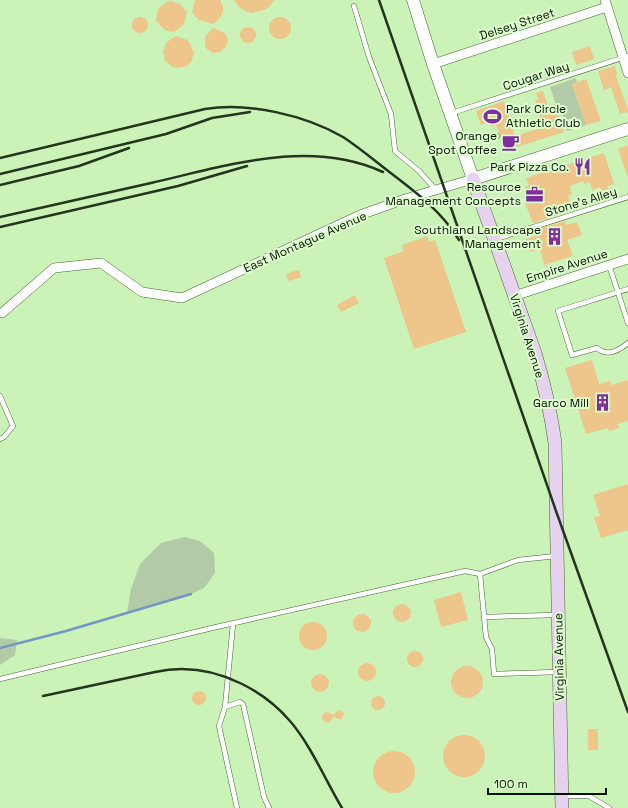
<svg xmlns="http://www.w3.org/2000/svg" width="628" height="808" viewBox="0 0 628 808" font-family="'Space Grotesk',sans-serif">
  <rect width="100%" height="100%" fill="#cbf2b7"/>
  <path fill="#b2cba6" d="M576,78L577,82L572,84L586,125L567,131L562,113H559L550,87Z
    M185,537L200,541L214,553L215,573L204,588L191,594L127,613L131,589L140,564L161,543Z
    M0,638L17,640L15,655L0,665Z"/>
  <g fill="none" stroke-linecap="round" stroke-linejoin="round">
    <path stroke="#7296c5" stroke-width="2.5" d="M0,648L66,631L191,594"/>
  </g>
  <path fill="#eec58b" d="M195,0H220L223,7V12L221,16L214,24L199,20L192,13Z
    M234,0H274L269,7L264,10L251,13L245,11L239,7Z
    M171,1L180,4L187,12L185,22L182,26L174,32L165,30L156,21L158,9L166,2Z
    M269 28a11 11 0 1 1 22 0a11 11 0 1 1-22 0Z
    M132 25a8 8 0 1 1 16 0a8 8 0 1 1-16 0Z
    M240 35a8 8 0 1 1 16 0a8 8 0 1 1-16 0Z
    M213,28L225,33L228,40L226,47L221,52L213,53L206,48L205,45V37Z
    M176,36L187,40L190,43L194,53L191,62L187,66L178,68L173,67L165,61L163,51L167,42Z
    M590,46L594,59L576,65L572,52Z
    M615,66L617,73L616,76L628,110V112L620,114L611,87L604,90L598,71Z
    M586,79L601,121L586,125L572,84Z
    M543,91L548,107L555,104L564,132L505,151L496,125L491,127L490,122L481,125L476,111L504,101L515,136L543,127L535,100L538,99L536,93Z
    M628,145V175H627L618,149Z
    M604,153L614,184L607,186L608,189L601,191L600,187L592,190L590,182L584,184L583,181L570,186L572,194L568,195L572,207L561,210L562,214L533,223L525,203L530,201L525,187L529,185L526,178Z
    M565,221L566,225L577,222L582,235L567,240L573,256L544,265L540,249L530,252L525,239L537,235L535,230Z
    M427,236L429,242L435,240L466,332L414,349L384,258L404,251L402,245Z
    M299,270L301,277L288,281L286,274Z
    M355,295L359,303L341,312L337,305Z
    M592,360L599,384L610,381L611,385L628,380V421L618,424L619,428L609,431L608,428L586,434L565,368Z
    M628,484V530L601,538L594,517L600,516L593,495Z
    M461,592L468,620L441,627L434,600Z
    M393 613a9 9 0 1 1 18 0a9 9 0 1 1-18 0Z
    M353 623a9 9 0 1 1 18 0a9 9 0 1 1-18 0Z
    M299 636a14 14 0 1 1 28 0a14 14 0 1 1-28 0Z
    M407 659a8 8 0 1 1 16 0a8 8 0 1 1-16 0Z
    M358 672a9 9 0 1 1 18 0a9 9 0 1 1-18 0Z
    M451 682a16 16 0 1 1 32 0a16 16 0 1 1-32 0Z
    M311 683a9 9 0 1 1 18 0a9 9 0 1 1-18 0Z
    M192 698a7 7 0 1 1 14 0a7 7 0 1 1-14 0Z
    M371 703a7 7 0 1 1 14 0a7 7 0 1 1-14 0Z
    M339,710L344,713L342,719H338L334,717L328,723L325,722L322,719V716L324,713L328,712L333,715Z
    M588,729H598V750H588Z
    M443 756a21 21 0 1 1 42 0a21 21 0 1 1-42 0Z
    M373 772a21 21 0 1 1 42 0a21 21 0 1 1-42 0Z"/>
  <g fill="none" stroke-linecap="round" stroke-linejoin="round">
    <defs>
      <path id="service" d="M354,6L369,57L391,114L395,151L419,171L436,190
        M452,113L628,56
        M460,138L497,136
        M496,239L628,197
        M609,265L628,323
        M628,289L558,311L572,355L597,348C607,357 618,351 628,343
        M0,396L13,426L4,437L0,439
        M480,574L486,637L492,649L494,674L558,672
        M484,617L556,615
        M0,679L212,628L465,571L480,574L518,560L556,556
        M225,707L233,624
        M563,796H589L609,808
        M237,808L219,726L225,707L240,702L243,704L264,797L269,808"/>
      <path id="minor" d="M605,0L628,73
        M433,64L607,7
        M514,296L628,259
        M2,313L54,268L101,263L142,292L182,298L360,215L405,199L473,179"/>
      <path id="tertiary" d="M413,0L433,64L473,179L628,129"/>
      <path id="secondary" d="M473,179L535,353C544,383 551,413 555,443L562,808"/>
    </defs>
    <use href="#service" stroke="#466733" stroke-width="5.5"/>
    <use href="#minor" stroke="#466733" stroke-width="10"/>
    <use href="#tertiary" stroke="#466733" stroke-width="13"/>
    <use href="#secondary" stroke="#466733" stroke-width="14"/>
    <use href="#service" stroke="#fff" stroke-width="4.5"/>
    <use href="#minor" stroke="#fff" stroke-width="9"/>
    <use href="#tertiary" stroke="#fff" stroke-width="12"/>
    <use href="#secondary" stroke="#e6d2ee" stroke-width="13"/>
    <path stroke="#24351d" stroke-width="2.5" d="M379,0L556,511L628,712
      M0,158L205,109C248,102 305,115 343,137C360,148 376,162 392,174C417,193 442,212 459,240
      M0,174L166,134L212,118L250,112
      M0,185L79,166L129,148
      M0,217C50,206 101,194 151,183C226,166 309,138 383,172
      M0,227L178,186L247,166
      M43,696L155,672C164,670 173,669 182,669C223,669 264,691 290,721C310,744 326,781 342,808"/>
  </g>
  <defs>
    <symbol id="stadium-bare" viewBox="-9 -9 18 18"><path d="M0-5a6.5 5 0 1 0 0 10a6.5 5 0 1 0 0-10ZM-3.5-1.8h7v3.6h-7Z" fill="#802e9e" stroke="#ddfdce" stroke-width="2.5" paint-order="stroke"/></symbol>
    <symbol id="cafe-bare" viewBox="-9 -9 18 18"><path d="M-5.5-4.5H6V0H3Q3 3.5 0 3.5H-2.5Q-5.5 3.5-5.5 0ZM3-3.2v2h1.7v-2ZM-6 4.5H4V6H-6Z" fill="#802e9e" stroke="#ddfdce" stroke-width="2.5" paint-order="stroke"/></symbol>
    <symbol id="restaurant-bare" viewBox="-9 -9 18 18"><path d="M-5-6h1v4h1v-4h1v4h1v-4h1v5L-1.5 .5V6h-2V.5L-5-1ZM5-6V6H3V1.5H1.5Q1.5-4 5-6Z" fill="#802e9e" stroke="#ddfdce" stroke-width="2.5" paint-order="stroke"/></symbol>
    <symbol id="office-bare" viewBox="-9 -9 18 18"><path d="M-6-3h4V-5.5h4V-3h4V5H-6ZM-1-4.5V-3h2v-1.5ZM-6 0V1H6V0Z" fill="#802e9e" stroke="#ddfdce" stroke-width="2.5" paint-order="stroke"/></symbol>
    <symbol id="building-bare" viewBox="-9 -9 18 18"><path d="M-4-6H4V6H1V3H-1V6H-4ZM-2.5-4.3h1.7v1.8h-1.7ZM.8-4.3h1.7v1.8H.8ZM-2.5-1h1.7V.8h-1.7ZM.8-1h1.7V.8H.8Z" fill="#802e9e" stroke="#ddfdce" stroke-width="2.5" paint-order="stroke"/></symbol>
  </defs>
  <g fill-rule="evenodd">
    <use href="#stadium-bare" x="480" y="104" width="25" height="25"/>
    <use href="#cafe-bare" x="498" y="130" width="25" height="25"/>
    <use href="#restaurant-bare" x="570" y="154" width="25" height="25"/>
    <use href="#office-bare" x="522" y="182" width="25" height="25"/>
    <use href="#building-bare" x="542" y="224" width="25" height="25"/>
    <use href="#building-bare" x="590" y="390" width="25" height="25"/>
  </g>
  <g text-anchor="middle" stroke-width="4" stroke-linejoin="round" paint-order="stroke">
    <g font-size="12" fill="#061201" stroke="#ddfdce">
      <text transform="translate(517 24) rotate(-18)" y="4">Delsey Street</text>
      <text transform="translate(536 76) rotate(-18)" y="4">Cougar Way</text>
      <text transform="translate(581 202) rotate(-17)" y="4">Stone's Alley</text>
      <text transform="translate(305 242) rotate(-24)" y="4">East Montague Avenue</text>
      <text transform="translate(567 266) rotate(-18)" y="4">Empire Avenue</text>
      <text transform="translate(527 336) rotate(72)" y="4">Virginia Avenue</text>
      <text transform="translate(559 657) rotate(-91)" y="4">Virginia Avenue</text>
    </g>
    <g font-size="12" fill="#061201" stroke="#ddfdce" text-anchor="end">
      <text x="506" y="113" text-anchor="start">Park Circle<tspan x="506" dy="14">Athletic Club</tspan></text>
      <text x="497" y="140">Orange<tspan x="497" dy="14">Spot Coffee</tspan></text>
      <text x="569" y="171">Park Pizza Co.</text>
      <text x="521" y="191">Resource<tspan x="521" dy="14">Management Concepts</tspan></text>
      <text x="541" y="234">Southland Landscape<tspan x="541" dy="14">Management</tspan></text>
      <text x="589" y="407">Garco Mill</text>
    </g>
  </g>
  <path d="M488 788v6h118v-6" fill="none" stroke="#061201" stroke-width="2"/>
  <text x="494" y="788" font-size="12" fill="#061201" stroke="#ddfdce" stroke-width="3" paint-order="stroke">100 m</text>
</svg>
